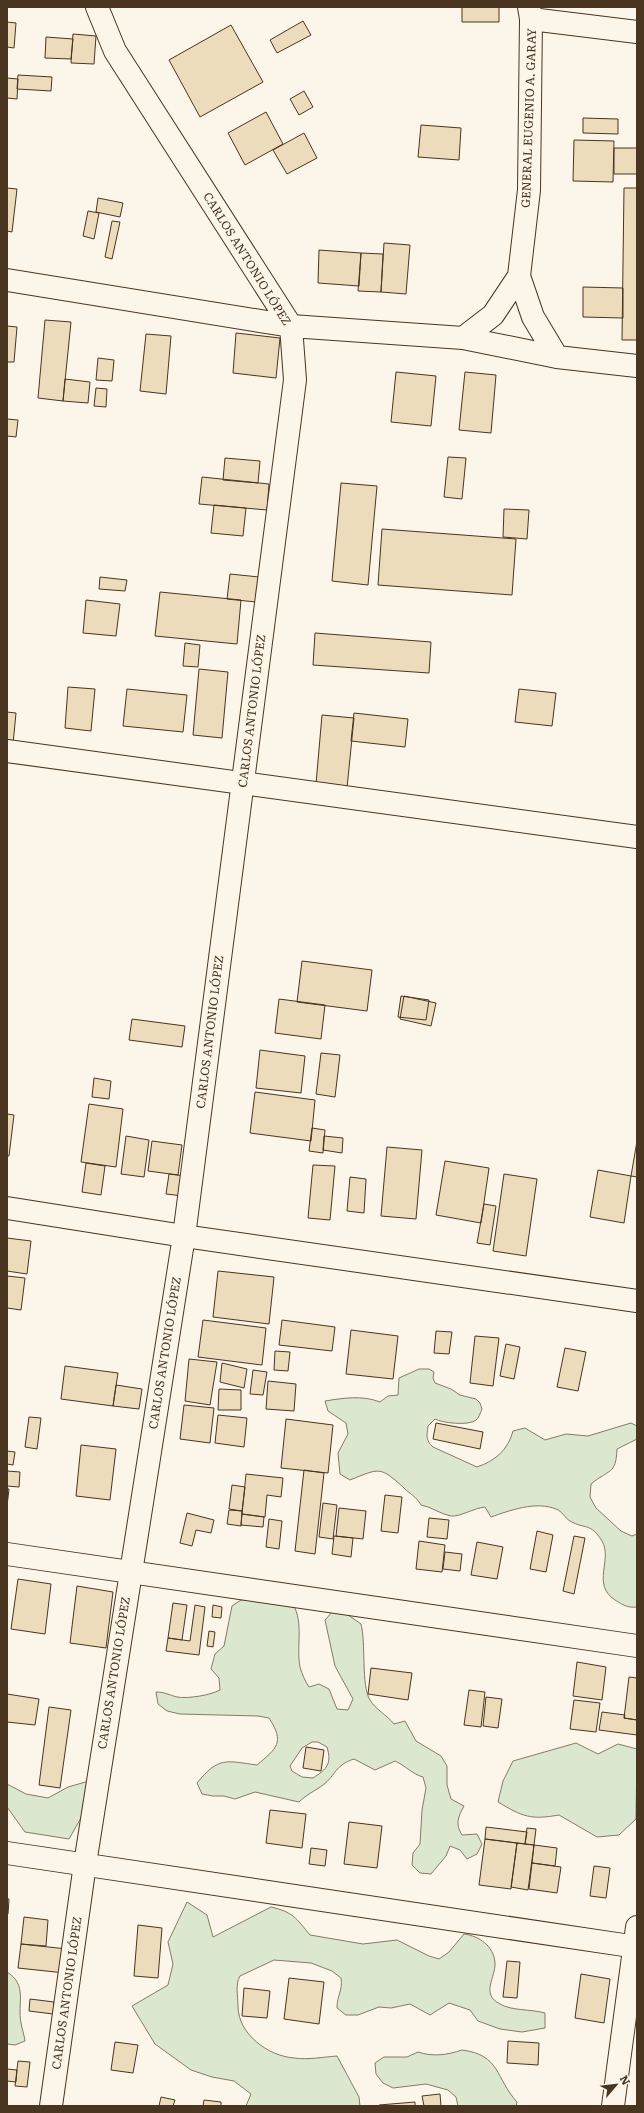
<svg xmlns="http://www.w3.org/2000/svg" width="644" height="2113" viewBox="0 0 644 2113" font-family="Literata,serif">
  <rect width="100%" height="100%" fill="#fbf6e9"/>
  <path fill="#dce7d0" stroke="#887966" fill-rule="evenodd" d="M419,1369H429L434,1372L433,1378L435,1383L451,1389L460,1395L476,1399L480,1403L482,1409C480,1413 479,1418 476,1420C469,1426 442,1423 435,1419L428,1426C427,1435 425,1440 433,1447L477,1467C495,1461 508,1450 513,1431L525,1428L545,1440L566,1434L588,1436L631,1423L637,1426V1439L617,1449C616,1475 609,1469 591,1484L590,1497L596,1508L621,1531L632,1536L637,1534V1607C627,1608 623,1605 615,1600C591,1584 613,1560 602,1541C590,1522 586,1530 570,1521C565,1518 562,1511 556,1509C536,1501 511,1510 491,1517L485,1507C474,1508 460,1517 451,1516C440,1514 432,1507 421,1505C415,1495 412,1496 404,1488C380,1466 380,1468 350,1480L340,1474L338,1453L348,1434L346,1423L328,1411L325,1401C344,1398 362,1395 380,1402L388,1396L398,1395L399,1378Z
    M266,1597L293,1604C304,1624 296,1646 300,1667C302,1674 305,1681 309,1687L319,1684L329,1689L337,1709L348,1710L353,1699L335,1666L325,1620L333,1611L344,1612L361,1624C366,1642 361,1686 370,1700C375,1709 387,1715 394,1724L405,1721L416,1741L441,1756L447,1766V1785L451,1799L464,1806C458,1817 455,1824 462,1835L477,1834L482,1844L477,1854L467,1859L460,1850L450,1846L446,1856L431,1874L420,1873L412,1865L413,1853L420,1844L422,1810L426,1788L423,1777C412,1774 406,1766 395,1761L375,1770L354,1759C335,1765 336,1775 323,1785C315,1791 307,1794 299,1802L255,1792L235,1799L224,1796H213L202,1794L197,1783C219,1756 226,1761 257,1765C277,1748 285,1743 269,1718L258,1716L180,1714L167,1711L158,1704L156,1692C165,1692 169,1695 177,1697C188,1699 211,1695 220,1690L219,1678L211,1669L215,1654L224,1646L232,1606L241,1600ZM312,1742H318L327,1747C332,1764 327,1769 313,1778L302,1777L292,1771L290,1766L302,1748Z
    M576,1743L598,1754L618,1744L637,1749L636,1819L619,1835L597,1837L559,1815C531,1820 523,1817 498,1802L503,1781L513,1761Z
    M89,1781L81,1818L69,1839L25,1832L7,1807V1784L26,1794L48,1798L68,1787Z
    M187,1902L207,1915L213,1937L271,1907C293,1912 296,1918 310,1935L363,1944L397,1940L429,1956L439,1959L449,1952L464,1934C479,1936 494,1946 495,1963C496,1977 480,1994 500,2004C512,2011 531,2009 545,2013V2028L522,2032L500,2029L478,2021L470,2010L449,2003L430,2015L410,2004L391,2008L379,2007L358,2015H346L337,2008C337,1995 343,1991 341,1978L332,1971L311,1963L274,1960L240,1976C235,1984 238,1997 238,2006C238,2034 268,2056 294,2058C308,2060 323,2057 337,2056L359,2097L360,2106H246L251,2094L234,2081L212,2077L191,2070L155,2044L132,2006L168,1985L173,1964L168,1942Z
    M7,1972C28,1985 17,2003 21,2023C22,2029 24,2034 25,2041L15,2045L7,2044Z
    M462,2050C501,2055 495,2078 517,2102L516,2106H458L456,2097L448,2090L426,2084L393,2088L383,2083L376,2074L375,2063L384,2057H407L418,2052C433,2057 447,2055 462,2050Z"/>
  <path fill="#ecdcbc" stroke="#4a3520" d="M462,7H499V22H462Z
    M303,21L311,35L277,53L270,40Z
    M7,22L16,23L14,48L7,47Z
    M231,25L263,82L200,117L169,60Z
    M73,34L96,36L94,64L71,63Z
    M46,37L73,39L71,59L45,58Z
    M18,75L52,77L51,91L17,89Z
    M7,78L18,79L17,99L7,98Z
    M304,91L313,107L299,115L290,99Z
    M266,112L283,144L245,165L228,133Z
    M583,118L618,119V134L583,133Z
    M421,125L461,128L459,160L418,157Z
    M304,133L317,158L287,174L273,150Z
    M574,140L614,141L613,182L573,181Z
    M614,148H637V174H614Z
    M7,188L17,189L12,232L7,231Z
    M624,188H637V340H622Z
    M98,198L123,203L120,217L96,212Z
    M88,211L99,213L94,239L83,236Z
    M112,221L120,222L112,259L105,257Z
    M384,243L410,245L406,294L381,292Z
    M319,250L361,253L359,286L318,283Z
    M361,253L383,254L381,292L358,291Z
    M583,287L623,288V318L583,317Z
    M45,320L71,322L63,401L38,398Z
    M7,326L17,327L14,362H7Z
    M236,333L280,338L276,378L233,373Z
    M146,334L171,336L166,394L140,391Z
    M98,358L114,360L112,381L96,380Z
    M396,372L436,376L431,426L391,422Z
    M465,372L496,375L491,433L459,430Z
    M65,379L90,382L88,403L63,401Z
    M96,388L107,389L106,407L94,406Z
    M7,419L18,420L16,437L7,436Z
    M448,457L466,458L462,499L444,497Z
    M225,458L260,461L258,483L223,480Z
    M202,477L269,484L267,510L199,504Z
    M341,483L377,486L368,585L332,581Z
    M214,505L246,508L243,536L211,533Z
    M504,509L529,510L527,539L503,537Z
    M382,529L516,539L512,595L378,585Z
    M230,574L259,577L256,602L227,599Z
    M100,577L127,580L125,591L99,589Z
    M160,592L241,600L237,644L155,636Z
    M86,600L120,604L116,636L83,633Z
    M315,633L431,642L429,673L313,665Z
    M185,643L200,645L198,667L183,666Z
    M199,669L228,672L222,738L193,735Z
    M68,687L95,689L91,731L65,728Z
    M127,689L187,695L183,732L123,726Z
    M519,689L556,693L552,726L515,722Z
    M7,712L16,713L13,744H7Z
    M354,713L408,719L405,747L351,741Z
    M322,715L354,718L347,788L316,784Z
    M302,961L372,970L367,1011L297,1002Z
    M401,996L429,1000L426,1020L398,1017Z
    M404,996L436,1003L431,1026L400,1019Z
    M279,999L325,1005L321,1039L275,1033Z
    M132,1019L185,1026L182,1047L129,1040Z
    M260,1050L305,1056L301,1093L256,1088Z
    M321,1053L340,1055L335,1097L316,1094Z
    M94,1078L111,1081L109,1099L92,1097Z
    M255,1092L315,1100L311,1141L250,1133Z
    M89,1104L123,1109L116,1167L81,1162Z
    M7,1114L14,1115L9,1156H7Z
    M312,1128L325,1130L323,1153L309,1151Z
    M126,1136L149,1140L144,1177L121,1174Z
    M324,1136L343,1138L342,1153L323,1150Z
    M152,1141L182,1145L178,1175L148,1171Z
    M637,1141V1177L631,1176Z
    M387,1147L422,1150L416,1219L381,1216Z
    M445,1161L489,1168L481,1223L436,1215Z
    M86,1163L105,1166L101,1195L82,1192Z
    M313,1165L335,1166L330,1220L308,1218Z
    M598,1170L631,1176L624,1223L590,1217Z
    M169,1174L186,1176L183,1196L166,1194Z
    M504,1174L537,1179L526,1256L493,1251Z
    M350,1177L366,1179L364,1213L347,1211Z
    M484,1204L496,1206L490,1245L477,1243Z
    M7,1238L31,1241L27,1274L7,1271Z
    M218,1271L274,1277L269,1324L213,1317Z
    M7,1276L25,1278L21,1310L7,1308Z
    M203,1320L266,1328L262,1365L198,1357Z
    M282,1320L335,1327L332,1351L279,1345Z
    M351,1330L398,1336L393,1379L346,1374Z
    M436,1331L452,1332L449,1354L434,1353Z
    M475,1336L499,1338L493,1386L470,1383Z
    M506,1344L520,1347L514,1379L500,1376Z
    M565,1348L586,1352L578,1391L557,1387Z
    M275,1351L290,1352L288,1371L274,1370Z
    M189,1359L217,1362L210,1405L185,1401Z
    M222,1363L247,1369L244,1388L220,1382Z
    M65,1366L118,1373L113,1406L61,1399Z
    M253,1370L267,1372L263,1395L250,1394Z
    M268,1381L296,1384L294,1411L266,1409Z
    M116,1385L142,1389L139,1409L113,1406Z
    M219,1389L241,1390V1410H218Z
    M184,1405L214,1408L210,1443L180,1439Z
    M218,1415L247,1418L244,1447L215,1443Z
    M29,1417L41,1418L37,1449L25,1447Z
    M286,1419L333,1425L328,1473L281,1468Z
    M436,1423L483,1432L480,1449L433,1439Z
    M81,1445L116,1449L110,1500L76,1496Z
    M7,1451L15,1452L13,1465L7,1464Z
    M304,1470L324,1473L315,1554L295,1551Z
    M7,1471L20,1472L19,1487L7,1486Z
    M246,1474L283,1478L281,1497L267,1495L265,1517L242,1514Z
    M232,1485L245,1487L242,1511L229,1509Z
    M7,1489H9L7,1506Z
    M385,1495L402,1497L398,1533L381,1531Z
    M323,1503L337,1505L333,1539L319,1537Z
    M339,1508L366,1511L363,1539L336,1536Z
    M229,1510L242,1511L241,1526L227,1524Z
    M187,1513L214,1520L211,1533L196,1530L192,1546L180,1543Z
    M242,1514L264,1517L263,1527L241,1525Z
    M429,1518L449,1520L447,1539L427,1537Z
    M269,1519L282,1521L279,1549L266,1547Z
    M537,1531L553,1535L546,1572L530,1569Z
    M334,1536L353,1538L351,1557L332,1554Z
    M574,1536L585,1538L574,1594L563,1591Z
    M419,1541L445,1545L442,1572L416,1569Z
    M477,1542L503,1547L497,1579L471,1575Z
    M445,1552L462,1554L460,1571L443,1569Z
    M18,1579L51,1584L45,1634L11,1629Z
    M77,1586L113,1592L106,1648L70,1643Z
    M173,1603L187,1605L182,1640L168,1638Z
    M195,1605L205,1607L199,1655L166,1651L168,1638L190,1641Z
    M213,1605L222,1607L221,1618L212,1617Z
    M209,1631L215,1632L213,1647L207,1646Z
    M577,1662L606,1667L602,1700L573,1696Z
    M371,1668L412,1673L408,1700L368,1694Z
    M629,1677L637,1678V1720L624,1718Z
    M469,1690L485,1692L481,1727L464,1725Z
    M7,1694L39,1699L35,1725L7,1722Z
    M486,1697L502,1699L498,1728L483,1726Z
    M574,1700L600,1703L596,1732L570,1729Z
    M49,1707L71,1710L60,1788L39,1785Z
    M602,1712L625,1715L624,1718L637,1720V1735L599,1730Z
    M306,1747L324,1750L321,1771L303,1768Z
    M270,1810L306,1814L302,1848L266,1843Z
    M349,1822L382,1826L377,1868L344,1864Z
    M486,1827L527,1832L525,1844L485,1839Z
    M527,1828L536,1829L534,1845L525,1844Z
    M485,1839L517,1843L511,1889L479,1885Z
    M517,1843L534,1845L528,1890L511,1887Z
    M534,1845L557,1848L555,1866L532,1863Z
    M311,1848L327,1850L325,1866L309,1864Z
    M532,1863L561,1867L557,1893L529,1889Z
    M594,1866L610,1868L606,1898L590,1896Z
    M7,1899H9L8,1914H7Z
    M24,1917L48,1920L46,1946L21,1944Z
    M138,1925L162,1928L158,1978L134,1976Z
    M21,1944L67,1949L65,1973L18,1968Z
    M507,1961L520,1962L517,1998L503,1997Z
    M581,1974L610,1979L604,2023L575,2018Z
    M289,1978L324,1982L319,2024L284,2019Z
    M244,1988L270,1991L267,2018L242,2016Z
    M30,1999L54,2002L53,2014L29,2011Z
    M508,2041L539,2043L538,2065L507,2063Z
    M115,2042L138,2045L133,2073L111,2070Z
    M18,2061L30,2062L27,2087L15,2086Z
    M7,2069L17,2070L16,2082L7,2081Z
    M440,2094L441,2106H424L422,2096Z
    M161,2097L175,2100L173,2106H159Z
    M204,2100L221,2102V2106H203Z
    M415,2102V2106H379V2105Z"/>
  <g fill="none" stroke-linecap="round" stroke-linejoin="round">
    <defs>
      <path id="minor" d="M529,7L531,19L529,190L519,276L533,317L557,357
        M531,19L637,32
        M7,280L291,326L463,338L557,357L637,366
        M463,338L493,315L519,276
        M7,751L637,837
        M7,1208L184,1236L637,1301
        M7,1554L637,1646
        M7,1853L637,1947
        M51,2106L85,1864L184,1236L295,380L291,326L115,51L97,7
        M613,2106L637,1927"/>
    </defs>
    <use href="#minor" stroke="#4a3520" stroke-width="24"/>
    <use href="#minor" stroke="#fbf6e9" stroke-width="22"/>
  </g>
  <g text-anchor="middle" stroke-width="3" stroke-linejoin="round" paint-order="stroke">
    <g font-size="12" fill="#4a3520" stroke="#fbf6e9">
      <text transform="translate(529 118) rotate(-88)" y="4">GENERAL EUGENIO A. GARAY</text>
      <text transform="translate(247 259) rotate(58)" y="4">CARLOS ANTONIO LÓPEZ</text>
      <text transform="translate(252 711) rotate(-83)" y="4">CARLOS ANTONIO LÓPEZ</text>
      <text transform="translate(210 1032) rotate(-83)" y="4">CARLOS ANTONIO LÓPEZ</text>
      <text transform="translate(165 1353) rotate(-81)" y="4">CARLOS ANTONIO LÓPEZ</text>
      <text transform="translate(114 1673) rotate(-81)" y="4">CARLOS ANTONIO LÓPEZ</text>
      <text transform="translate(67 1993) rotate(-82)" y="4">CARLOS ANTONIO LÓPEZ</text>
    </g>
  </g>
  <rect width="644" height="2113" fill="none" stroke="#4a3520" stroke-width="16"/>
  <g transform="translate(616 2085) rotate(62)" stroke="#fbf6e9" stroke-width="3" paint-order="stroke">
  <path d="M0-3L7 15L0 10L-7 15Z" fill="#4a3520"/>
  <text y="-6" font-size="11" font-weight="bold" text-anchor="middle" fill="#4a3520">N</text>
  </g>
</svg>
